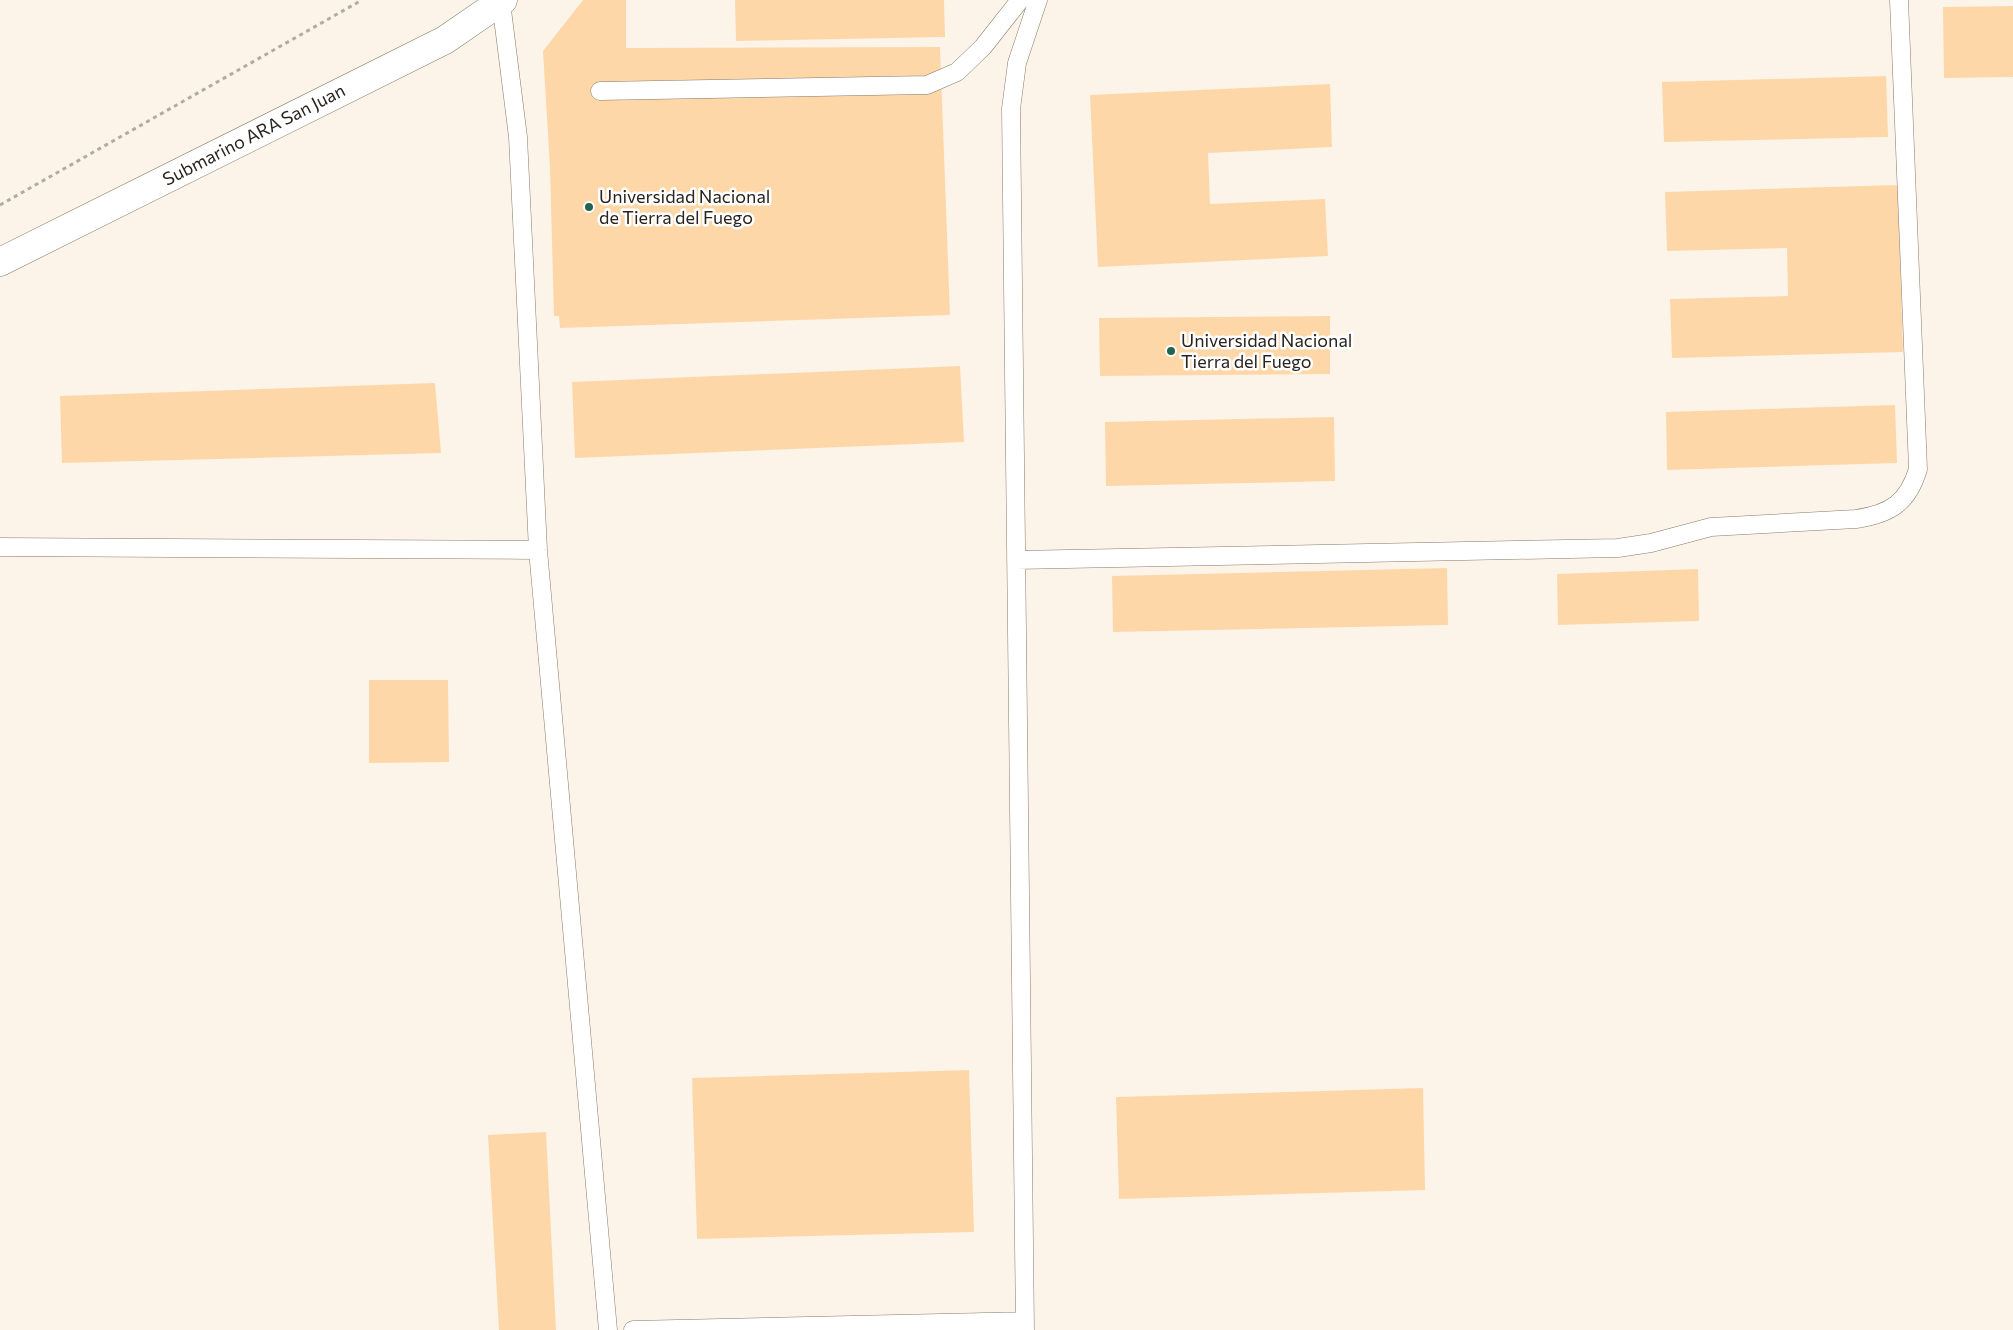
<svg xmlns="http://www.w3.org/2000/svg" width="2013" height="1330" viewBox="0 0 2013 1330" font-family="Commissioner,sans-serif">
  <rect width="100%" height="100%" fill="#fdf4e9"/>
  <path fill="#fed7a9" d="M583,0H626V48L940,47L950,315L560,328L559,316H554L550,168L543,51Z
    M735,0H944L945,37L736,41Z
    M2013,6V77L1944,78L1943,7Z
    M1886,76L1888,137L1664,142L1662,82Z
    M1330,84L1332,147L1208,153L1210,204L1325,199L1328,256L1098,267L1090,95Z
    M1898,185L1903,352L1672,358L1670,299L1788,296L1787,248L1667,251L1665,192Z
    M1330,316V374L1100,376L1099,318Z
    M960,366L964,442L575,458L572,382Z
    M435,383L441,453L62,463L60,396Z
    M1895,405L1897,463L1667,470L1666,412Z
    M1334,417L1335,481L1106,486L1105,422Z
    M1447,568L1448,625L1113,632L1112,576Z
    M1698,569L1699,621L1558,625L1557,574Z
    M369,680H448L449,762L369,763Z
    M969,1070L974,1232L697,1239L692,1078Z
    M1423,1088L1425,1190L1119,1199L1116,1097Z
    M546,1132L556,1330H499L488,1135Z"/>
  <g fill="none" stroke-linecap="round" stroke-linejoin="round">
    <defs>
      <path id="service" d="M501,2L518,137L538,550L608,1330
        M600,91L927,85L957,72L983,47L1020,0
        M0,547L538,550
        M1016,560L1618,548L1651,543L1711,527L1856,519C1890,514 1908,503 1918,469L1899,0
        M633,1330L1025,1321
        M1025,1330L1011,109L1017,63L1038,0"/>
      <path id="minor" d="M0,262L445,40L503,0"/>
    </defs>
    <use href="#service" stroke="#887a69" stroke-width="19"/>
    <use href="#minor" stroke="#887a69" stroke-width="29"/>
    <path stroke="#b2aba1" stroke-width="3" stroke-dasharray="4 4" stroke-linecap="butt" d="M0,205L362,0"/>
    <use href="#service" stroke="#fff" stroke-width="18"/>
    <use href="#minor" stroke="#fff" stroke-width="28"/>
  </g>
  <g fill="#26634e" stroke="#fff" stroke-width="2">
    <circle cx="589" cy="207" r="5"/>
    <circle cx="1171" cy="351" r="5"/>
  </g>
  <g text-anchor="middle" stroke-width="5" stroke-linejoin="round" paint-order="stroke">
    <g font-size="18" fill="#28231c" stroke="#fff">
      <text transform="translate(254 135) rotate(-27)" y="6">Submarino ARA San Juan</text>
    </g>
    <g font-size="18" fill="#28231c" stroke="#fff" text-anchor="start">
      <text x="599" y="203">Universidad Nacional<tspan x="599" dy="21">de Tierra del Fuego</tspan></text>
      <text x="1181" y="347">Universidad Nacional<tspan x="1181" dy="21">Tierra del Fuego</tspan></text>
    </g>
  </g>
</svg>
